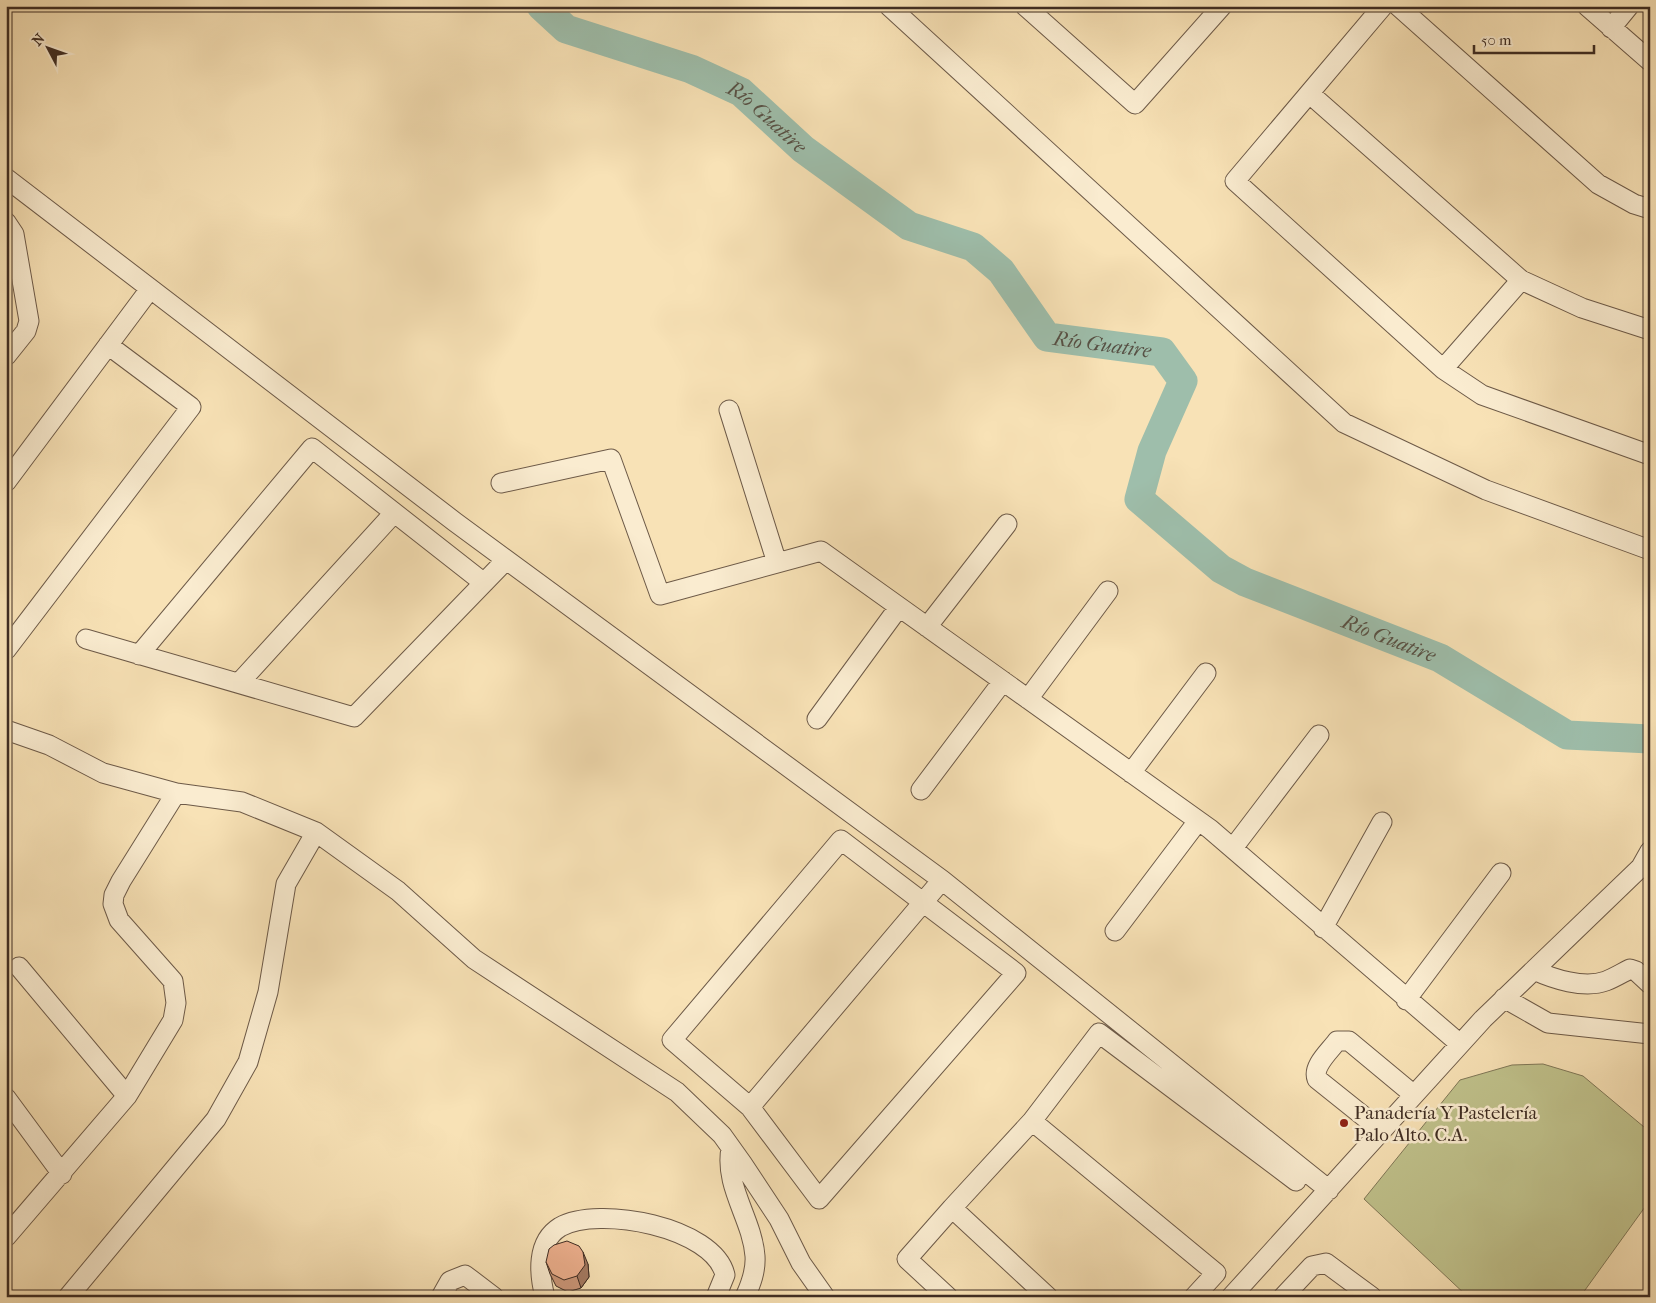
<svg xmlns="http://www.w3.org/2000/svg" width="1656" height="1303" viewBox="0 0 1656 1303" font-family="'IM FELL French Canon',serif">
  <rect width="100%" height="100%" fill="#f8e2b6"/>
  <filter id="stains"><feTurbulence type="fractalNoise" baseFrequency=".004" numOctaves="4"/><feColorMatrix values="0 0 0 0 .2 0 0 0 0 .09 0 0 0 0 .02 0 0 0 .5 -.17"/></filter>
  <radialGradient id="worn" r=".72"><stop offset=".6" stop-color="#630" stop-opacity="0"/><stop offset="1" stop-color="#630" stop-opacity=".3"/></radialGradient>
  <path fill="#c0c28c" stroke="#807858" d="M1543,1064L1583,1076L1650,1132V1200L1580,1297H1468L1364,1199L1460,1080L1512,1065Z"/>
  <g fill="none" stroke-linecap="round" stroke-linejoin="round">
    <path stroke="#9ebeab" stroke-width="29" id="s1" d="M541,6L566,29L691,69L741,92L803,149L909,226L973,247L1001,271L1047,337L1162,352L1183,381L1152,451L1139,499L1221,569L1245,582L1440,658L1567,735L1650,739"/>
    <defs>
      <path id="minor" d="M889,6L1344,423L1486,490L1650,550
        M1025,6L1135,104L1222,6
        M1383,6L1235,181L1443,369L1482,395L1650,455
        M1398,6L1598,184L1634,204L1650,209
        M1587,6L1650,61
        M1611,28L1629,6
        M1310,94L1521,280L1582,308L1650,330
        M6,178L455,522L942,880L1329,1190
        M6,222L14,234L29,321L26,331L6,356
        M1443,369L1521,280
        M729,410L777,563
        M6,482L150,289
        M501,483L611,459L660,595L821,551L1210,829L1460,1044
        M927,627L1007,524
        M86,639L354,717L506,560
        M6,650L191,407L108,345
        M139,655L312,448L484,583
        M239,683L394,513
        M1028,699L1108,591
        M817,719L899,607
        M6,730L49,745L103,773L176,793L242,802L316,832L398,891L474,959L677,1092L722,1135L742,1163L779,1219L801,1263L825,1297
        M1131,773L1206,673
        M921,790L1003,681
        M841,840L1016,973L819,1199L750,1107L672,1040Z
        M1233,848L1319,735
        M1323,928L1382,822
        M1115,931L1198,821
        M19,967L127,1096
        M1534,970C1553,979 1584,989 1606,981C1614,978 1622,973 1630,969L1636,971L1650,984
        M1504,998L1548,1023L1650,1034
        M1406,1000L1501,873
        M6,1098L62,1174
        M750,1107L942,880
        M1382,1131L1317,1079C1312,1066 1330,1051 1337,1041H1349L1414,1095
        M731,1148C724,1187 752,1218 755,1256C756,1271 751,1284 745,1297
        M952,1208L1032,1121
        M6,1237L127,1096L173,1020L176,1003L173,981L119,920L113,904L114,895L121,881L176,793
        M68,1297L216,1119L248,1062L268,992L286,884L316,832
        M441,1297L450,1281L465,1275L494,1297
        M545,1297C539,1274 536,1242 560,1227C598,1205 714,1227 725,1275L716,1297
        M948,1297L907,1259L952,1208L1048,1297
        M1194,1297L1216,1273L1032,1121L1099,1033L1296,1181
        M1231,1297L1483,1019L1641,867L1650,851
        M1283,1297L1312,1266L1326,1263L1372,1297"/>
    </defs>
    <use href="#minor" stroke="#6d5a48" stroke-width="21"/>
    <use href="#minor" stroke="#faecd0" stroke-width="19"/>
  </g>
  <path fill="#ca9678" stroke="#3f2d23" d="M546,1262L588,1264L589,1277L581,1288L568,1292L556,1286L550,1274Z"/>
  <path fill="#a47a62" stroke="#3f2d23" d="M583,1252L588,1264L589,1277L581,1288L577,1276Z"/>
  <path fill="#ebae8c" stroke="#3f2d23" d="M567,1241L579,1246L583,1252L585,1265L577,1276L564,1280L552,1274L546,1262L549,1249L554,1245Z"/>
  <circle fill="#8f2418" stroke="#faecd0" stroke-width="2" cx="1344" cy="1123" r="5"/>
  <g text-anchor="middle" stroke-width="5" stroke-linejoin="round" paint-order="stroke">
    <g font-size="19" fill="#3f2d23" stroke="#faecd0" text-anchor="start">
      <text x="1354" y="1119">Panadería Y Pastelería<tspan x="1354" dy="22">Palo Alto. C.A.</tspan></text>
    </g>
    <g font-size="20" font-style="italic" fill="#575145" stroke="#faecd0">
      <text dy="7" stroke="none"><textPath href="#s1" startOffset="256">Río Guatire</textPath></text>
      <text dy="7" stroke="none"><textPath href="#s1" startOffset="676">Río Guatire</textPath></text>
      <text dy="7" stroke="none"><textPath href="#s1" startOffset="1188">Río Guatire</textPath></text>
    </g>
  </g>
  <rect width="1656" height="1303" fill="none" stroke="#f8e2b6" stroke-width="25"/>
  <rect x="8" y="8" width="1641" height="1288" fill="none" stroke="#3f2d23" stroke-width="2.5"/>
  <rect x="12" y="12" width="1631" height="1278" fill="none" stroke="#3f2d23"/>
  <g transform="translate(48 48) rotate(311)" stroke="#faecd0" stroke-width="4" paint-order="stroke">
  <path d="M0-4L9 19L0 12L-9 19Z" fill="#3f2d23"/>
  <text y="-8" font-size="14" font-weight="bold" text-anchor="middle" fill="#3f2d23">N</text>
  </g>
  <path d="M1474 45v8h120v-8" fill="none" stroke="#3f2d23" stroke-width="2.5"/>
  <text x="1481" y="45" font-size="15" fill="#3f2d23" stroke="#faecd0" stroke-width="4" paint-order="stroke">50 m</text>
  <rect width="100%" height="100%" filter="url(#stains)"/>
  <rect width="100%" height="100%" fill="url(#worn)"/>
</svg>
